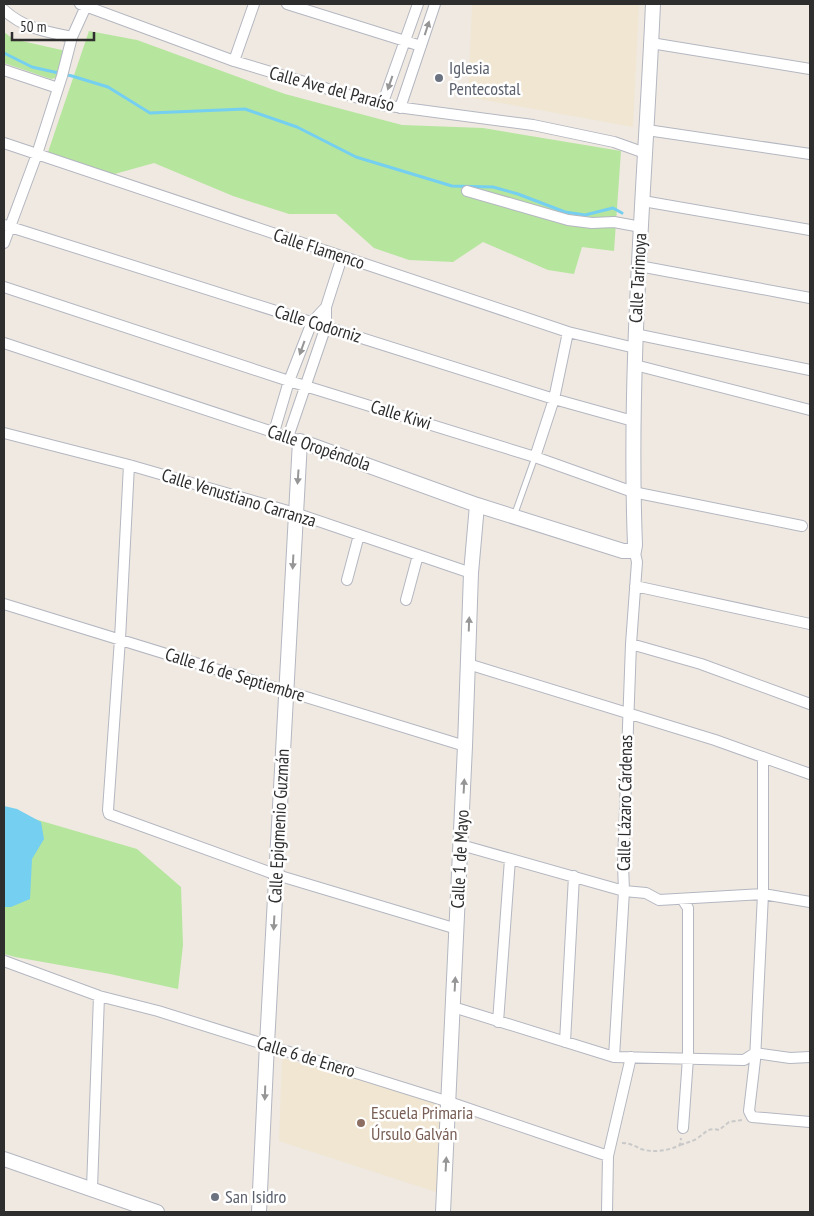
<svg xmlns="http://www.w3.org/2000/svg" width="814" height="1216" viewBox="0 0 814 1216" font-family="'PT Sans Narrow',sans-serif">
  <rect width="100%" height="100%" fill="#efe9e1"/>
  <path fill="#f0e6d1" d="M472,4H639L633,127L468,97Z
    M282,1058L444,1104L439,1193L279,1141Z"/>
  <path fill="#b6e59e" d="M89,31L137,40L285,94L402,125L483,128L621,151L614,251L582,247L574,274L548,270L483,242L453,262L409,260L374,248L336,214H289L233,196L154,163L111,175L47,155Z
    M4,32L13,39L66,51L60,77L51,79L4,63Z
    M4,810L137,849L181,887L183,945L178,989L110,974L15,957L4,954Z"/>
  <path fill="#75cff0" d="M4,806L17,809L41,822L44,839L32,859L30,899L11,907H4Z"/>
  <g fill="none" stroke-linecap="round" stroke-linejoin="round">
    <path stroke="#75cff0" stroke-width="3" d="M4,53L32,67L72,76L108,87L150,113L245,109L297,127L356,157L452,186L493,187L518,194L565,212L585,215L613,208L622,213"/>
    <defs>
      <path id="lane" d="M514,516L535,457"/>
      <path id="street" d="M80,4L234,61L382,105L533,125L614,142L645,153
        M287,4L421,46
        M4,10C23,28 47,32 72,37
        M651,43L810,69
        M234,61L254,4
        M4,70L58,88
        M382,105L418,4
        M400,108L435,4
        M647,130L810,154
        M4,143L568,332L635,348
        M467,191L568,220L592,223L614,222L641,227
        M643,201L810,230
        M4,225L554,399L633,421
        M4,243L37,154L62,76L72,37L87,4
        M639,266L810,298
        M4,287L289,381L535,457L633,492L802,526
        M635,334L810,370
        M4,343L300,441
        M635,365L810,410
        M274,432L289,381L312,322L326,307
        M4,433L129,465L295,513L471,573
        M288,437L326,326V307L342,257
        M535,457L554,399L568,332
        M129,465L120,639L108,810L109,814L277,875L457,929
        M347,580L359,535
        M635,586L810,624
        M406,600L418,555
        M4,604L465,746
        M631,644L701,664L810,704
        M468,664L715,740L810,774
        M763,757V894L755,1060L749,1111L752,1117L810,1122
        M461,845L624,891L646,893L659,900L763,894L810,902
        M682,899L688,908V1058L683,1128
        M4,961L99,996L158,1011L449,1102L608,1156
        M453,1007L614,1057L744,1060L755,1053L790,1058L810,1057
        M498,1022L510,859
        M565,1042L574,876
        M614,1057L624,891L623,864L631,644L637,562L635,553L632,552
        M92,1188L99,996
        M607,1212L608,1156L631,1057"/>
      <path id="secondary" d="M4,1159L157,1212
        M259,1212L267,1044L300,441L477,505L623,551H634L635,545C628,365 645,184 653,4
        M443,1212L465,746L471,573L477,505"/>
    </defs>
    <use href="#lane" stroke="#b4b7c1" stroke-width="7"/>
    <use href="#street" stroke="#b4b7c1" stroke-width="12"/>
    <use href="#secondary" stroke="#b4b7c1" stroke-width="16"/>
    <path stroke="#c9c9c9" stroke-width="2" stroke-dasharray="4 2.5" stroke-linecap="butt" d="M622,1143C629,1143 635,1146 641,1149C654,1153 668,1151 680,1145L681,1138
      M680,1145C686,1143 691,1142 696,1139C706,1133 707,1127 719,1130L729,1122L742,1120"/>
    <use href="#lane" stroke="#fff" stroke-width="5"/>
    <use href="#street" stroke="#fff" stroke-width="10"/>
    <use href="#secondary" stroke="#fff" stroke-width="14"/>
  </g>
  <defs><path id="oneway-solid" d="M-6-.8H1V-3.2L6.5 0L1 3.2V.8H-6Z" transform="scale(1.25)"/></defs>
  <g fill="#969696">
    <use href="#oneway-solid" transform="translate(427 28) rotate(-72)"/>
    <use href="#oneway-solid" transform="translate(390 83) rotate(109)"/>
    <use href="#oneway-solid" transform="translate(302 348) rotate(110)"/>
    <use href="#oneway-solid" transform="translate(298 477) rotate(94)"/>
    <use href="#oneway-solid" transform="translate(293 562) rotate(93)"/>
    <use href="#oneway-solid" transform="translate(469 624) rotate(-88)"/>
    <use href="#oneway-solid" transform="translate(464 786) rotate(-87)"/>
    <use href="#oneway-solid" transform="translate(274 923) rotate(93)"/>
    <use href="#oneway-solid" transform="translate(455 984) rotate(-87)"/>
    <use href="#oneway-solid" transform="translate(265 1093) rotate(92)"/>
    <use href="#oneway-solid" transform="translate(446 1164) rotate(-87)"/>
  </g>
  <g fill="#6b7280" stroke="#fff" stroke-width="2">
    <circle cx="439" cy="78" r="5"/>
    <circle cx="215" cy="1197" r="5"/>
  </g>
  <circle fill="#8d6e63" stroke="#fff" stroke-width="2" cx="361" cy="1123" r="5"/>
  <g text-anchor="middle" stroke-width="5" stroke-linejoin="round" paint-order="stroke">
    <g font-size="18" fill="#5b616d" stroke="#fff" text-anchor="start">
      <text x="449" y="74">Iglesia<tspan x="449" dy="21">Pentecostal</tspan></text>
      <text x="225" y="1203">San Isidro</text>
    </g>
    <g font-size="18" fill="#2e2e2e" stroke="#fff">
      <text transform="translate(332 89) rotate(15)" y="6">Calle Ave del Paraíso</text>
      <text transform="translate(319 249) rotate(18)" y="6">Calle Flamenco</text>
      <text transform="translate(638 278) rotate(-87)" y="6">Calle Tarimoya</text>
      <text transform="translate(318 324) rotate(17)" y="6">Calle Codorniz</text>
      <text transform="translate(401 415) rotate(17)" y="6">Calle Kiwi</text>
      <text transform="translate(319 448) rotate(19)" y="6">Calle Oropéndola</text>
      <text transform="translate(239 498) rotate(17)" y="6">Calle Venustiano Carranza</text>
      <text transform="translate(235 675) rotate(17)" y="6">Calle 16 de Septiembre</text>
      <text transform="translate(625 803) rotate(-89)" y="6">Calle Lázaro Cárdenas</text>
      <text transform="translate(279 826) rotate(-87)" y="6">Calle Epigmenio Guzmán</text>
      <text transform="translate(460 859) rotate(-87)" y="6">Calle 1 de Mayo</text>
      <text transform="translate(306 1057) rotate(17)" y="6">Calle 6 de Enero</text>
    </g>
    <g font-size="18" fill="#785e54" stroke="#fff" text-anchor="start">
      <text x="371" y="1119">Escuela Primaria<tspan x="371" dy="21">Úrsulo Galván</tspan></text>
    </g>
  </g>
  <rect width="814" height="1216" fill="none" stroke="#2e2e2e" stroke-width="10"/>
  <path d="M12 32v8h82v-8" fill="none" stroke="#2e2e2e" stroke-width="2.5"/>
  <text x="20" y="32" font-size="15" fill="#2e2e2e" stroke="#ffffff" stroke-width="4" paint-order="stroke">50 m</text>
</svg>
